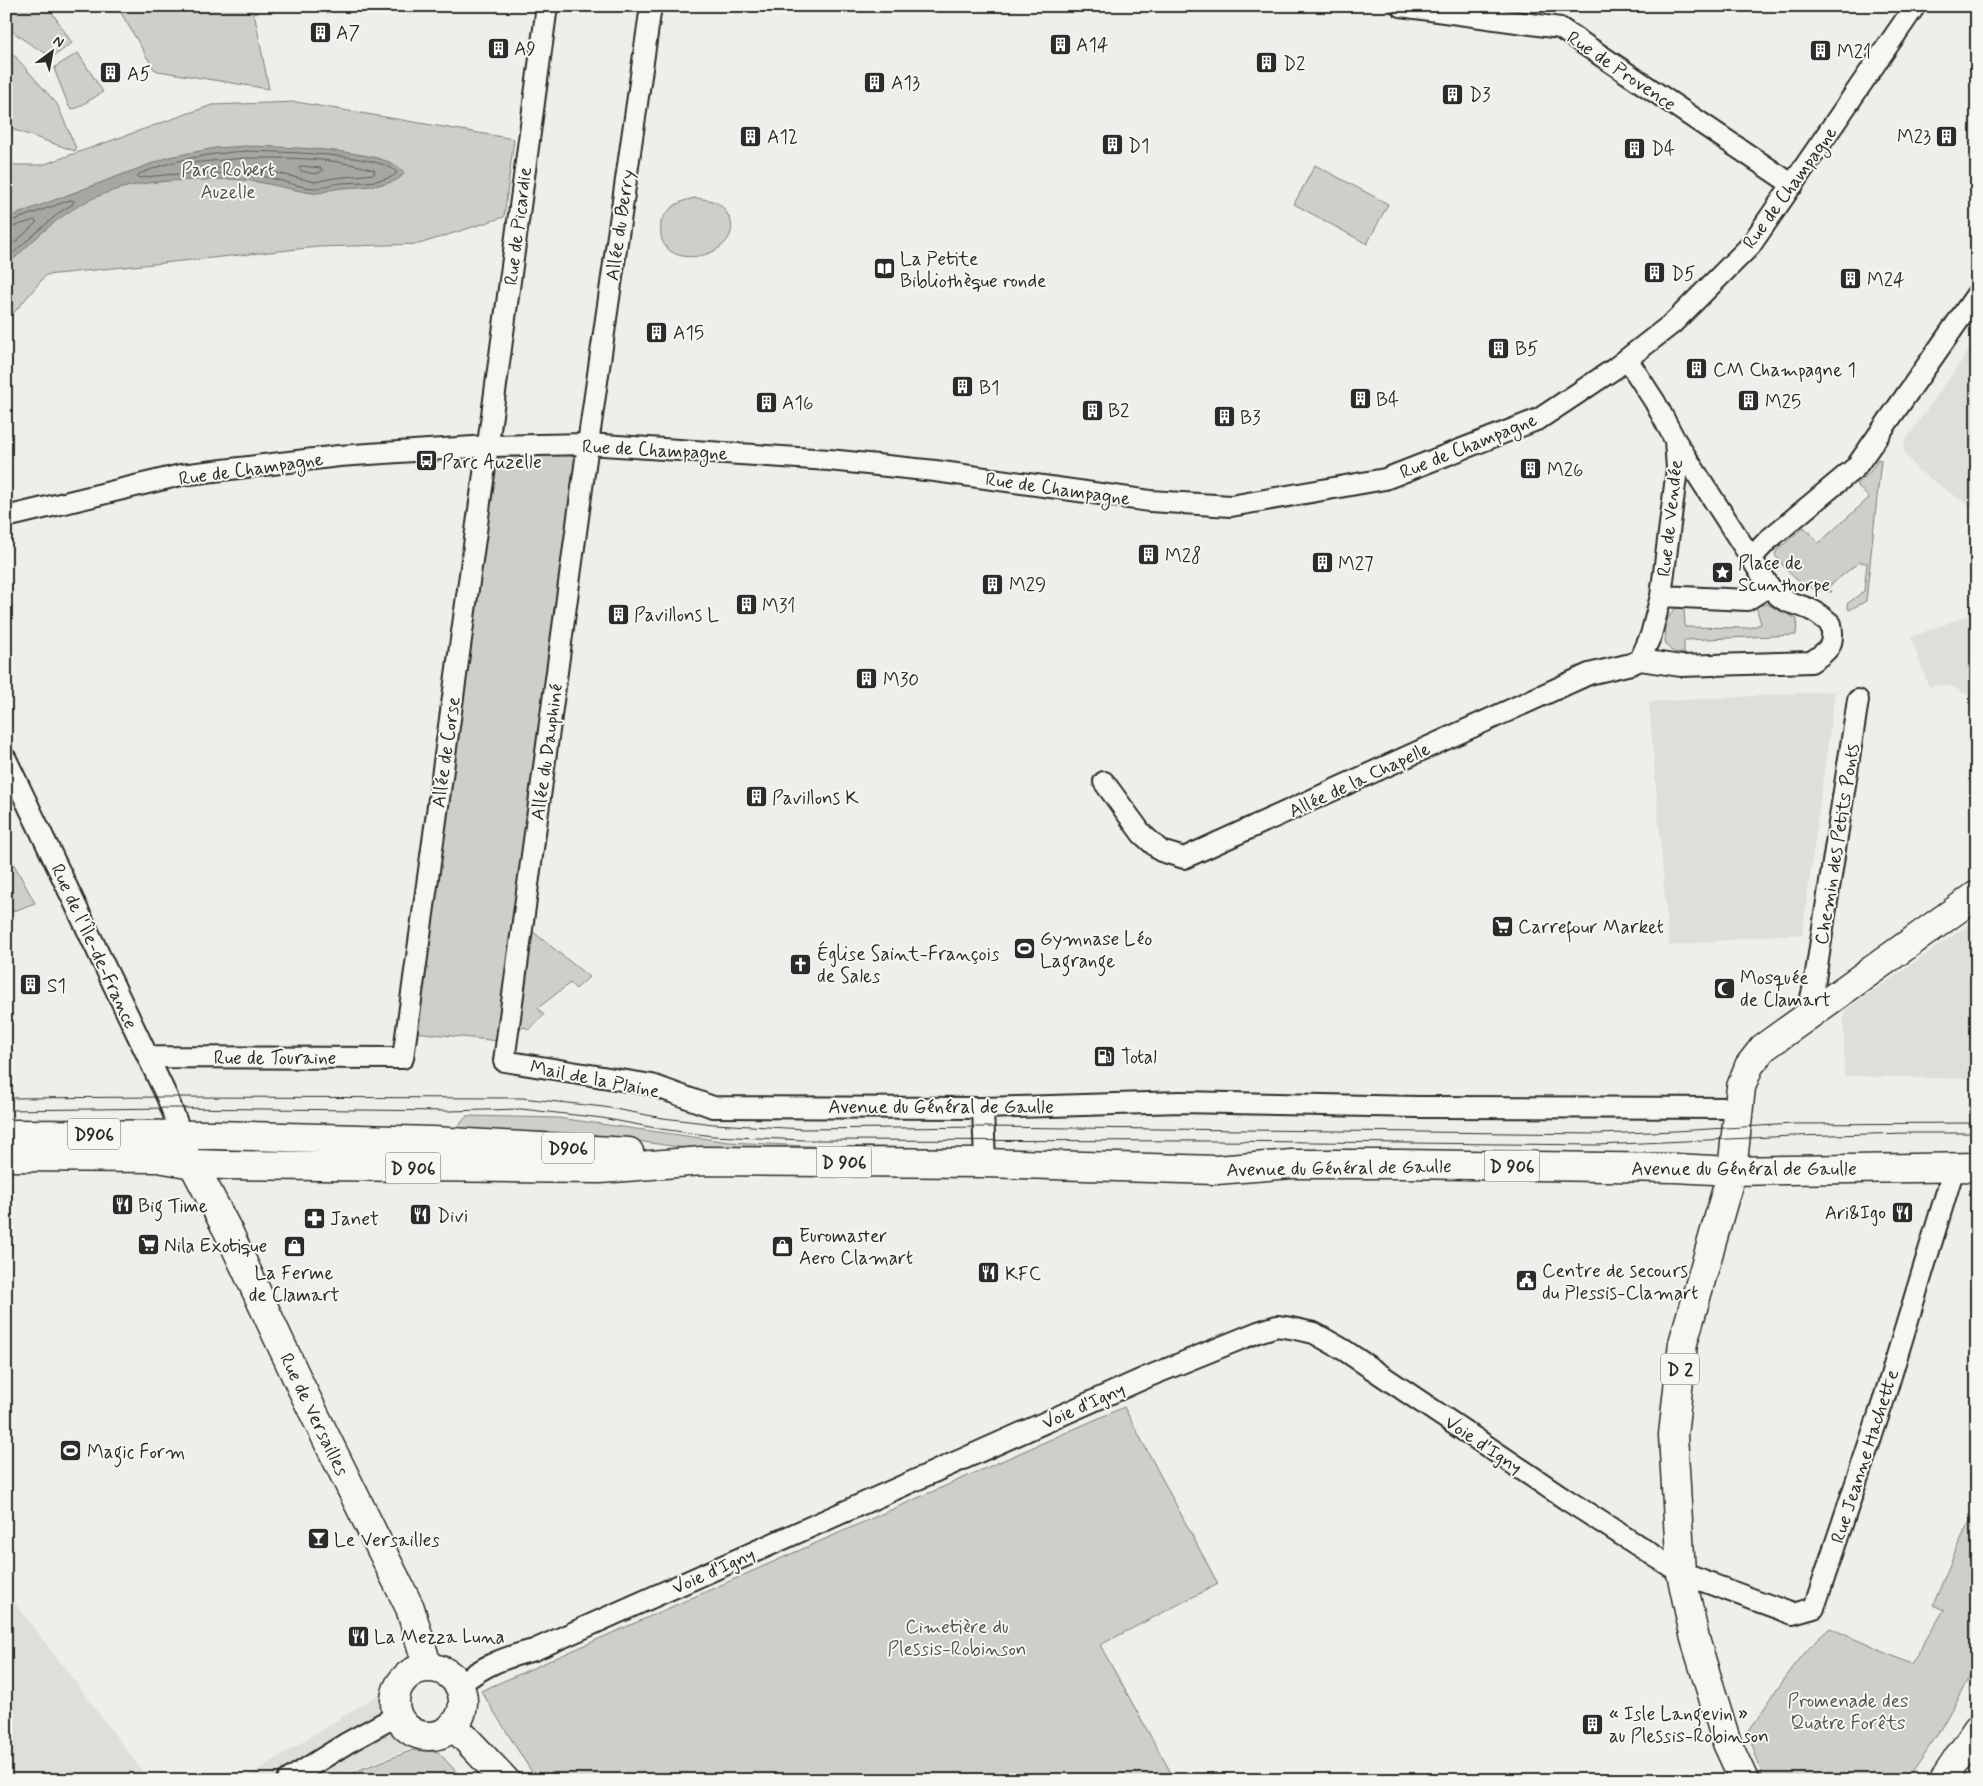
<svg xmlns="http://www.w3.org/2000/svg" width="1983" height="1786" viewBox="0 0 1983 1786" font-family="Mynerve,sans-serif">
  <rect width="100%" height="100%" fill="#eeeeea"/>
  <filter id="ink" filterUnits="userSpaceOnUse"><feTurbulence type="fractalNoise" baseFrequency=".02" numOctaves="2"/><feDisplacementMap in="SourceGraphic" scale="10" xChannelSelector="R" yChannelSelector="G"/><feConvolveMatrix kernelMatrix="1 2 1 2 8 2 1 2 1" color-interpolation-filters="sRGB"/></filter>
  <g filter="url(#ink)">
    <path fill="#dededb" d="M1977,339V511L1916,469L1904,451L1905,441Z
      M1977,612V700L1951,686L1939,685L1929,687L1911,637Z
      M1835,691L1802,935H1778L1669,946L1649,702Z
      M1977,919V1079L1844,1076V1011Z
      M6,1592L73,1679L149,1780H6Z
      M387,1689L412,1748L353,1770L338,1780H242Z"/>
    <path fill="#cececa" stroke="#7c7c7a" d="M6,6H48L72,43L54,56C45,55 13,34 8,26C5,20 6,12 6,6Z
      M117,6H249L255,18L269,89L158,71L154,69Z
      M6,51L13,54L57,104L76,148L75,151L6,127Z
      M78,53L103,92L77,108L73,109L69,107L55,71V67Z
      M296,102L514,139L504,217L419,244L318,247L46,275L6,322V165H42L212,105Z
      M1315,165L1388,204L1367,244L1294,204Z
      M695,198C712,200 721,201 729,217C746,251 675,274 662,240C660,234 661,227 661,221C670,206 679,201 695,198Z
      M498,451L582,456L499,1041L414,1032Z
      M1878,459L1881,460L1866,601L1849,610L1847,604L1864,591L1867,563L1859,562L1828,587L1832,592C1802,589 1792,578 1775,555L1777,550L1804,527L1819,543L1869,498L1856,484L1870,472Z
      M1767,604L1797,619L1796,635L1684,640V653C1674,654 1669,651 1665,641L1667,620L1676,607H1684L1685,627L1749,628L1761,624L1756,606Z
      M6,850L35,903L6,914Z
      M532,931L589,977L576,989L570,983L538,1008L544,1015L528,1030L525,1027L520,1029V1020Z
      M467,1116L558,1118L729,1142L807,1146L951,1148L950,1153L706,1151L595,1135L554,1132H464L459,1129L460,1124Z
      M1124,1407L1218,1584L1100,1645L1175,1780H539L533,1774L481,1691Z
      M1977,1507V1664L1936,1737L1906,1780H1764L1748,1732C1773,1697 1796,1656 1830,1628L1911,1664L1944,1610L1933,1605L1959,1543Z
      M413,1750L438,1752L464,1780H343L356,1771Z"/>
    <path fill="#a6a6a3" stroke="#757573" d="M246,146C274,147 391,148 404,173C396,189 351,186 335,189C328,190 321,194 313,193C289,190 267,182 242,180C230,178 217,180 204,180C153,180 107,184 63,216C43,230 25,249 6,266V219L9,217L169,157L215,148Z"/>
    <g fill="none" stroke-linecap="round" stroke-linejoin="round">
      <path stroke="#5c5c5b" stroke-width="1" d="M246,151C271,152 384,153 397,173C384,185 350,181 333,184C327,185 321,189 315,188C299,188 282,180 266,177C230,172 176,172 140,178L137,177L139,174C176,159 206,154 246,151Z
        M246,158C288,158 333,157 374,170L375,172L374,174L334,178L315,182L268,171L242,168H193L191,166L193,163Z
        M302,166L321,168L323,171L315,174L301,171L299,168Z
        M6,223L70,200L74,201L73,204L60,212L6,259
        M6,229L34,220L37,222L6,251"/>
      <defs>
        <path id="street" d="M651,6L588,444L504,1061L652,1085L713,1107L983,1108L1180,1102L1418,1107L1739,1108
          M1401,6L1560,28L1793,185
          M1627,359L1655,402L1675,440L1769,586
          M6,517L181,475L339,456L488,446L588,444L829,460L935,471L1150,501L1231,506L1385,479L1539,419L1614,369L1673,323L1750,246L1915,6
          M1752,557L1768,540L1856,467L1977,294
          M1661,596L1747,600L1769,586C1785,607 1796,601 1815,612C1820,615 1826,620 1831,624C1835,646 1829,650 1811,662L1681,666L1640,660L1651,635L1661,596L1677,469L1675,440
          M6,759L167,1097L193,1164
          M1104,782L1142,834L1161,851L1184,858L1589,674L1631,664L1640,660
          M1806,1017L1814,986L1858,700
          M148,1057L403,1058L487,452L547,6
          M983,1108L985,1163
          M459,1685C485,1665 502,1658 534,1650L1147,1377L1258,1332L1277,1326L1291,1328L1314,1333L1344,1350L1567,1500L1681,1573L1793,1614L1814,1608L1883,1402L1954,1168
          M288,1780L347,1743L398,1715"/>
        <path id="secondary" d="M193,1164L229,1233L302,1389L410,1608L428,1668
          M395 1702a34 34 0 1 1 68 0a34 34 0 1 1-68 0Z
          M453,1725L505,1780"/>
        <path id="primary" d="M6,1134L215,1135L433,1141L629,1152
          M6,1157L158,1158L193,1164L226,1165L600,1169L702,1161L985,1163L1216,1170L1292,1164H1402L1675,1168L1732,1171L1977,1167
          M1744,1780L1727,1743L1695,1639L1681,1573L1673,1435L1683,1343L1732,1171L1741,1087L1749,1066L1763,1048L1977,895
          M1943,1780L1977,1729"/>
      </defs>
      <use href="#street" stroke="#2b2b2b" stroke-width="24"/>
      <use href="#secondary" stroke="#2b2b2b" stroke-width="31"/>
      <use href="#primary" stroke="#2b2b2b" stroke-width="31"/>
      <use href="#street" stroke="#f6f6f2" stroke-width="20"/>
      <use href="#secondary" stroke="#f6f6f2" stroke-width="28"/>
      <use href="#primary" stroke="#f6f6f2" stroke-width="28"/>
      <path stroke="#2b2b2b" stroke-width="1" d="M6,1098L167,1097L522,1098L604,1107L663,1118L714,1124L804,1129L984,1127L1598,1134L1676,1131L1793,1124L1977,1123
        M6,1110L172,1108L450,1111L521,1109L602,1118L661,1129L713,1136L804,1140L1217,1141L1598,1145L1794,1136L1909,1133H1977
        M1969,1780L1977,1768"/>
    </g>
  </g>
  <defs>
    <symbol id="building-square" viewBox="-11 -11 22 22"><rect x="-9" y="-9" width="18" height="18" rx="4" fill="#2b2b2b" stroke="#f6f6f2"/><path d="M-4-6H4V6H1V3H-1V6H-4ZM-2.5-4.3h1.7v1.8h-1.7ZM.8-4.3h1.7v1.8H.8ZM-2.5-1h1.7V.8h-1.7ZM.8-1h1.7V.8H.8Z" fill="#fff"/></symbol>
    <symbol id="library-square" viewBox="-11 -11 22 22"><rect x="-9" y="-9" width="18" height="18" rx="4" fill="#2b2b2b" stroke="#f6f6f2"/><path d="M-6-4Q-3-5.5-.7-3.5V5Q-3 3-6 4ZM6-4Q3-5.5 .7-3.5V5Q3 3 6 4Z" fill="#fff"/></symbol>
    <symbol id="bus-square" viewBox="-11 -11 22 22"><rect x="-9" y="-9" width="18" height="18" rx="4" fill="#2b2b2b" stroke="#f6f6f2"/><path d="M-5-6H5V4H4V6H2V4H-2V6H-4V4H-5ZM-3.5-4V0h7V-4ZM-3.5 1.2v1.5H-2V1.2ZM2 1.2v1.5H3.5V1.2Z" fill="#fff"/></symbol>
    <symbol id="sight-square" viewBox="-11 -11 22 22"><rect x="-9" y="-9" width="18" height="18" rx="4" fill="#2b2b2b" stroke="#f6f6f2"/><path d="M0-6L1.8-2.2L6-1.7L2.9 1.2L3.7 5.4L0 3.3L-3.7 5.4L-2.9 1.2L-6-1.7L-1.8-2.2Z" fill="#fff"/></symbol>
    <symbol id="supermarket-square" viewBox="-11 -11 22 22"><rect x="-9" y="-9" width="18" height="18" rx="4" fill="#2b2b2b" stroke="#f6f6f2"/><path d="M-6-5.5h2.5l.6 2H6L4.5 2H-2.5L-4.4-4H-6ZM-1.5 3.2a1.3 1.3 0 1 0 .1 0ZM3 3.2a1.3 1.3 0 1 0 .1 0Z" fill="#fff"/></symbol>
    <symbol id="stadium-square" viewBox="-11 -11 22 22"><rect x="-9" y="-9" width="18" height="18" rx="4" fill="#2b2b2b" stroke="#f6f6f2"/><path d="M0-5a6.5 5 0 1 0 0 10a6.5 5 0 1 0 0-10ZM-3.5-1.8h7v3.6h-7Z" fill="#fff"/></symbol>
    <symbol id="church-square" viewBox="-11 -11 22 22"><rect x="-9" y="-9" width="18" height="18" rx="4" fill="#2b2b2b" stroke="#f6f6f2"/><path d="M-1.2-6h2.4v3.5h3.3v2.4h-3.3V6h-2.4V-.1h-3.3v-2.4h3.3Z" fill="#fff"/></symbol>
    <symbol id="mosque-square" viewBox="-11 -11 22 22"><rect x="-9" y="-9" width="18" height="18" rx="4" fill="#2b2b2b" stroke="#f6f6f2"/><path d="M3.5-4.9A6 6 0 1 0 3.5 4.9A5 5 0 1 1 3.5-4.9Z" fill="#fff"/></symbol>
    <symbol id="fuel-square" viewBox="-11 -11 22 22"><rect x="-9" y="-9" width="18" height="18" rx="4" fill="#2b2b2b" stroke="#f6f6f2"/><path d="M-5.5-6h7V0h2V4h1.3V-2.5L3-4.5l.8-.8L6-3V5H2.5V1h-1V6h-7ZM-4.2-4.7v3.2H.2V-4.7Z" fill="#fff"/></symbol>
    <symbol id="restaurant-square" viewBox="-11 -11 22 22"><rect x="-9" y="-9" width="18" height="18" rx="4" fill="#2b2b2b" stroke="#f6f6f2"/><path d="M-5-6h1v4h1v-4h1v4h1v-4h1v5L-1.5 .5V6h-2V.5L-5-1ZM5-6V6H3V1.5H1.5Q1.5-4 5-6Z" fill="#fff"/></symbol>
    <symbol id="pharmacy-square" viewBox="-11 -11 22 22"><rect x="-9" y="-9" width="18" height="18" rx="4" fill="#2b2b2b" stroke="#f6f6f2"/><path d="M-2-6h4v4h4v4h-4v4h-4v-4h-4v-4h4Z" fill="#fff"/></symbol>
    <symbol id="shop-square" viewBox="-11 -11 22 22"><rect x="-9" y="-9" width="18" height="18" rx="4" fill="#2b2b2b" stroke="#f6f6f2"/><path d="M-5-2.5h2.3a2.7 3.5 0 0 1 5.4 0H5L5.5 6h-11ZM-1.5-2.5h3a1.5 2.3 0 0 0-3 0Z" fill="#fff"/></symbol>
    <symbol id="civic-square" viewBox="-11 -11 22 22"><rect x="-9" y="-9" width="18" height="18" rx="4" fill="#2b2b2b" stroke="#f6f6f2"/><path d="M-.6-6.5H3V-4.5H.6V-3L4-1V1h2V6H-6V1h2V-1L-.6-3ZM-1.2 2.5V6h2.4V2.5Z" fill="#fff"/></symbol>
    <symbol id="bar-square" viewBox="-11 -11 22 22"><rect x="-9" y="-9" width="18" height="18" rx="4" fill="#2b2b2b" stroke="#f6f6f2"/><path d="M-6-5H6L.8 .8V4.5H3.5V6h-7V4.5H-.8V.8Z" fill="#fff"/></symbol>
  </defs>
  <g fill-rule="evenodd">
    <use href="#building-square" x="308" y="20" width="25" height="25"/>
    <use href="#building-square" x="1048" y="32" width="25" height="25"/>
    <use href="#building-square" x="486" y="36" width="25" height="25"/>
    <use href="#building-square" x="1808" y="38" width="25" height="25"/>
    <use href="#building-square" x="1254" y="50" width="25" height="25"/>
    <use href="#building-square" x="98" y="60" width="25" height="25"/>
    <use href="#building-square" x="862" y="70" width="25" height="25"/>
    <use href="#building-square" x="1440" y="82" width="25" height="25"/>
    <use href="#building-square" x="738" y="124" width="25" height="25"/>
    <use href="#building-square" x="1934" y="124" width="25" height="25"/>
    <use href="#building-square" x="1100" y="132" width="25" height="25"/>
    <use href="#building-square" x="1622" y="136" width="25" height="25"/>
    <use href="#library-square" x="872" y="256" width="25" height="25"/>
    <use href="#building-square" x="1642" y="260" width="25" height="25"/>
    <use href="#building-square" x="1838" y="266" width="25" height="25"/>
    <use href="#building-square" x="644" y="320" width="25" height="25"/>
    <use href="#building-square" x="1486" y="336" width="25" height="25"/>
    <use href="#building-square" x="1684" y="356" width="25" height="25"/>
    <use href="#building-square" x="950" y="374" width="25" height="25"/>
    <use href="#building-square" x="1348" y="386" width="25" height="25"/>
    <use href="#building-square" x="1736" y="388" width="25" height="25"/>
    <use href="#building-square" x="754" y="390" width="25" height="25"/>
    <use href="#building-square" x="1080" y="398" width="25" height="25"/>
    <use href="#building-square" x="1212" y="404" width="25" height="25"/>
    <use href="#bus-square" x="414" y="448" width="25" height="25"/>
    <use href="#building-square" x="1518" y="456" width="25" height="25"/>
    <use href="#building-square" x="1136" y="542" width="25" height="25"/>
    <use href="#building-square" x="1310" y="550" width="25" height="25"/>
    <use href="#sight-square" x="1710" y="560" width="25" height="25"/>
    <use href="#building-square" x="980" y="572" width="25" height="25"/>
    <use href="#building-square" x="734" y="592" width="25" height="25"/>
    <use href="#building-square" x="606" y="602" width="25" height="25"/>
    <use href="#building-square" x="854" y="666" width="25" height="25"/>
    <use href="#building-square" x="744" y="784" width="25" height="25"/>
    <use href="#supermarket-square" x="1490" y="914" width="25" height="25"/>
    <use href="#stadium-square" x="1012" y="936" width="25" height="25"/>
    <use href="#church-square" x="788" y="952" width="25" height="25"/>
    <use href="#building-square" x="18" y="972" width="25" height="25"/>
    <use href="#mosque-square" x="1712" y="976" width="25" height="25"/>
    <use href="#fuel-square" x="1092" y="1044" width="25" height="25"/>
    <use href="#restaurant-square" x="110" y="1192" width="25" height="25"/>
    <use href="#restaurant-square" x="1890" y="1200" width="25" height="25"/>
    <use href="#restaurant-square" x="408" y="1202" width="25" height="25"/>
    <use href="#pharmacy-square" x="302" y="1206" width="25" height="25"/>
    <use href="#supermarket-square" x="136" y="1232" width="25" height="25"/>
    <use href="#shop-square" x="282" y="1234" width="25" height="25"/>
    <use href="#shop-square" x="770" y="1234" width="25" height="25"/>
    <use href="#restaurant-square" x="976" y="1260" width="25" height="25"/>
    <use href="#civic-square" x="1514" y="1268" width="25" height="25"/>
    <use href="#stadium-square" x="58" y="1438" width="25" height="25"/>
    <use href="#bar-square" x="306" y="1526" width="25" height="25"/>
    <use href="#restaurant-square" x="346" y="1624" width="25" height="25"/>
    <use href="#building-square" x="1580" y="1712" width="25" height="25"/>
  </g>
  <g text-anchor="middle" stroke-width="4" stroke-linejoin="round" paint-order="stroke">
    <g fill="#f6f6f2" stroke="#686867" stroke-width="1">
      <rect x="68" y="1118.5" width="52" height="31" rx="4"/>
      <rect x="542" y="1132.5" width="52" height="31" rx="4"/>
      <rect x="816.5" y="1146.5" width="55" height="31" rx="4"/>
      <rect x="1484.5" y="1150.5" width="55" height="31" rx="4"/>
      <rect x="385.5" y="1152.5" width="55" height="31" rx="4"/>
      <rect x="1661" y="1353.5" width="38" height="31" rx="4"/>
    </g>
    <g font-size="18" font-weight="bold" fill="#2b2b2b">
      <text x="94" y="1140">D906</text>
      <text x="568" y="1154">D906</text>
      <text x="844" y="1168">D 906</text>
      <text x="1512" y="1172">D 906</text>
      <text x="413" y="1174">D 906</text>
      <text x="1680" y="1375">D 2</text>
    </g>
    <g font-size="19" fill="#2b2b2b" stroke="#f6f6f2" text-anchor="start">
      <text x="336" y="39">A7</text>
      <text x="1076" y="51">A14</text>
      <text x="514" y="55">A9</text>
      <text x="1837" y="58">M21</text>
      <text x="1283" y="70">D2</text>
      <text x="127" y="80">A5</text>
      <text x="891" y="89">A13</text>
      <text x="1469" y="101">D3</text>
      <text x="767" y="143">A12</text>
      <text x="1931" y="143" text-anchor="end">M23</text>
      <text x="1128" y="152">D1</text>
      <text x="1651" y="155">D4</text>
      <text x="900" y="265">La Petite<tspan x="900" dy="22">Bibliothèque ronde</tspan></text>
      <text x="1671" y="280">D5</text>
      <text x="1867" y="286">M24</text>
      <text x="673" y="339">A15</text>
      <text x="1515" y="355">B5</text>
      <text x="1713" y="376">CM Champagne 1</text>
      <text x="979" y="394">B1</text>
      <text x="1376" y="406">B4</text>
      <text x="1765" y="408">M25</text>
      <text x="782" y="409">A16</text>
      <text x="1108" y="417">B2</text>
      <text x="1240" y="424">B3</text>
      <text x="442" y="468">Parc Auzelle</text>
      <text x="1547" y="476">M26</text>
      <text x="1165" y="562">M28</text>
      <text x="1738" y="569">Place de<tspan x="1738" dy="22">Scunthorpe</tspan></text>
      <text x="1338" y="570">M27</text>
      <text x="1009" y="591">M29</text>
      <text x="762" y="612">M31</text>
      <text x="634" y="621">Pavillons L</text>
      <text x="883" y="686">M30</text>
      <text x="772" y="804">Pavillons K</text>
      <text x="1518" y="933">Carrefour Market</text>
      <text x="1040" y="945">Gymnase Léo<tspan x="1040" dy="22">Lagrange</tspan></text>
      <text x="817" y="960">Église Saint-François<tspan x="817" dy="22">de Sales</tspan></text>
      <text x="1740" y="984">Mosquée<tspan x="1740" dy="22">de Clamart</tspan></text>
      <text x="47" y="992">S1</text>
      <text x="1121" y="1063">Total</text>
      <text x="138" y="1212">Big Time</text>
      <text x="1886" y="1219" text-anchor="end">Ari&amp;Igo</text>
      <text x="437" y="1222">Divi</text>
      <text x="330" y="1225">Janet</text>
      <text x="799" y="1242">Euromaster<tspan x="799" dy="22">Aero Clamart</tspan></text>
      <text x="164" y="1252">Nila Exotique</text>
      <text x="1542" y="1277">Centre de secours<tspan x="1542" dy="22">du Plessis-Clamart</tspan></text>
      <text x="294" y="1279" text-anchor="middle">La Ferme<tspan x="294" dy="22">de Clamart</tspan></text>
      <text x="1005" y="1280">KFC</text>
      <text x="87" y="1458">Magic Form</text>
      <text x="334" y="1546">Le Versailles</text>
      <text x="374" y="1643">La Mezza Luna</text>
      <text x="1609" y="1720">« Isle Langevin »<tspan x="1609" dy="22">au Plessis-Robinson</tspan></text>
    </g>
    <g font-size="19" fill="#2b2b2b" stroke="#f6f6f2">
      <text transform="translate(1622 70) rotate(34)" y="7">Rue de Provence</text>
      <text transform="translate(1789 187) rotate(-54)" y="7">Rue de Champagne</text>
      <text transform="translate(619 225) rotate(-82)" y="7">Allée du Berry</text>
      <text transform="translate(517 226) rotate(-83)" y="7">Rue de Picardie</text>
      <text transform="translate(1468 445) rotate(-22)" y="7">Rue de Champagne</text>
      <text transform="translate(655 449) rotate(3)" y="7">Rue de Champagne</text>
      <text transform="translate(251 468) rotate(-8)" y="7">Rue de Champagne</text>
      <text transform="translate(1058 488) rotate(8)" y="7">Rue de Champagne</text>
      <text transform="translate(1669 518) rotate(-84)" y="7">Rue de Vendée</text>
      <text transform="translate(445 752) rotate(-82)" y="7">Allée de Corse</text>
      <text transform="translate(546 752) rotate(-82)" y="7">Allée du Dauphiné</text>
      <text transform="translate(1359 779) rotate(-25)" y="7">Allée de la Chapelle</text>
      <text transform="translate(1836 844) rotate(-81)" y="7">Chemin des Petits Ponts</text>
      <text transform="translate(95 946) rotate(65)" y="7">Rue de l'Île-de-France</text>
      <text x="275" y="1064">Rue de Touraine</text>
      <text transform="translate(595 1078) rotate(11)" y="7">Mail de la Plaine</text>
      <text x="941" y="1113">Avenue du Général de Gaulle</text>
      <text transform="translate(1339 1167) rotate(-1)" y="7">Avenue du Général de Gaulle</text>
      <text x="1744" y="1175">Avenue du Général de Gaulle</text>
      <text transform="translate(1083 1405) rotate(-24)" y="7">Voie d'Igny</text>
      <text transform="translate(315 1414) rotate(64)" y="7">Rue de Versailles</text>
      <text transform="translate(1484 1444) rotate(34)" y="7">Voie d'Igny</text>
      <text transform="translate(1864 1456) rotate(-72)" y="7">Rue Jeanne Hachette</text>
      <text transform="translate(713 1570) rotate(-24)" y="7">Voie d'Igny</text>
    </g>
    <g font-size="19" fill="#545453" stroke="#f6f6f2">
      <text x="228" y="176">Parc Robert<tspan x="228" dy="22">Auzelle</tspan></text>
      <text x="957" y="1633">Cimetière du<tspan x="957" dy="22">Plessis-Robinson</tspan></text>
      <text x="1848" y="1707">Promenade des<tspan x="1848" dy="22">Quatre Forêts</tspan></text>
    </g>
  </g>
  <rect width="1983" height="1786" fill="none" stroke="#f6f6f2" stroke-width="25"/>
  <rect x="12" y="12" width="1958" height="1761" fill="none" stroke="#2b2b2b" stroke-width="2" filter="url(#ink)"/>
  <g transform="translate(52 52) rotate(32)" stroke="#f6f6f2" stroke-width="4" paint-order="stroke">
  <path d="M0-4L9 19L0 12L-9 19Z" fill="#2b2b2b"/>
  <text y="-8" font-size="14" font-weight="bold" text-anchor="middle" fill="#2b2b2b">N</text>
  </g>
</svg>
